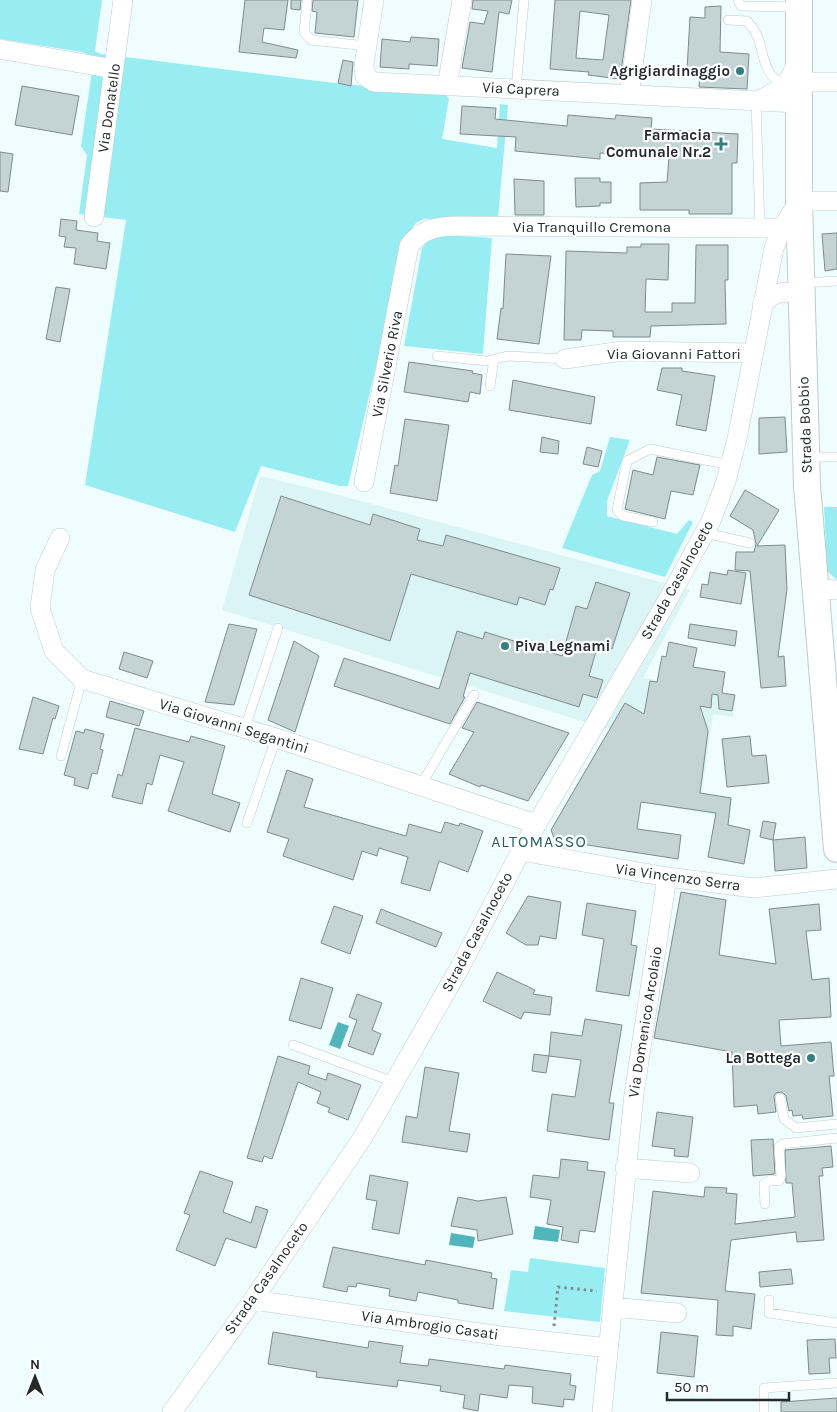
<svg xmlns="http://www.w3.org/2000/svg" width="837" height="1412" viewBox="0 0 837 1412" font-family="Karla,sans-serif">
  <rect width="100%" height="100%" fill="#f0fdfe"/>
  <path fill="#dbf5f7" d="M260,476L335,494L690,590L643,678L735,695L733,717L713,714L702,793L732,797L730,818L574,789L611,730L222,610Z"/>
  <path fill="#98edf3" d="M0,0H102L95,51L101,54L326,82L445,94L449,99L442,139L497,148L500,104L508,105L498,218L424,219L416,223L407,235L348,486H340L261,466L235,532L85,485L126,220L79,214L87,155L81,146L94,58L82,52L0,39Z
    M440,235L492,238L483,354L404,346L422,248L429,239Z
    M610,437L630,440L607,501V516L677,534L689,520L693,522L665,577L562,548L592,475L600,471Z
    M824,507H837V580L827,571Z
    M530,1258L605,1268L600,1322L504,1311L511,1270L528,1272Z"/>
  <path fill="#51b5bc" d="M338,1022L349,1026L340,1049L329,1045Z
    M535,1226L560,1230L558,1242L533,1239Z
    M451,1233L475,1237L473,1248L449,1245Z"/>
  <path fill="#c4d4d5" stroke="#7d8b8c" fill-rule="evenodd" d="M245,0H288L284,30L264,28L262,42L298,50L296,58L239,52Z
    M291,0H301L300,10L291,9Z
    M313,0H358L354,37L315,33L317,12L312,11Z
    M473,0H512L509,14L499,12L492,72L462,68L470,22L484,24L488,11L472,9Z
    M555,0H631L620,79L588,75L589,72L550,69ZM580,11L609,15L603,60L576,58Z
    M721,6L720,52L749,54L747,89L699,87L700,71L687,70L690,17L705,18V7Z
    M411,37L439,39L437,66L409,64V69L380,67L382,39L410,42Z
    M343,60L353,62L351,86L338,83Z
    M22,86L79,96L72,135L15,125Z
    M462,106L496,108L495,119L567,126L568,115L615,119L616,115L652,118L651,129L738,134L737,163H732V214H689V210H640V183L667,182L669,157L600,153V159L515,151L516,137L460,134Z
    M0,152L13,154L8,192L0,191Z
    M575,178H600V182H611V203H600V206L576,207Z
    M514,179L544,181V215H515Z
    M61,219L77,221L76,230L98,233L97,241L110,243L106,269L74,264L76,248L64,247L66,237L59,236Z
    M837,233V269L825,271L822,234Z
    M641,244H669L668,280L646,279L645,312H672V303H695L696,245H728V280H725L726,324L651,326L650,337H613V331L582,330L581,340H564L566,251L627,253V247H641Z
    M506,254L551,256L539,344L497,339L501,308L503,309Z
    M56,287L70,289L60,342L46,339Z
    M409,362L473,371L472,373L482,375L480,394L470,392L468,402L404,392Z
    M662,368H682V371L715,376L706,431L676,425L682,395L657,390Z
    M513,380L595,397L591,424L509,410Z
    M785,417L787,452L759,454V418Z
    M405,419L449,425L437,501L390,493L395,465L398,466Z
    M542,437L559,441L558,454L540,452Z
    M587,447L602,451L598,467L583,464Z
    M657,457L700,465L693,495L671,491L665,519L625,509L633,470L653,475Z
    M745,490L779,510L757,546L785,545L787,589L778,657L784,656L786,686L761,688L750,571L735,570L736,552H754L756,544L753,530L730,516Z
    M281,496L370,525L373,514L420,529L417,540L443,546L446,535L560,568L553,590L550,589L545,605L519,597L517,605L411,574L390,641L249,595Z
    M728,570L746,573L741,604L700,597L702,584L708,585L710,572L727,575Z
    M596,582L630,593L612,649L598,644L589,676L603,680L597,698L583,694L579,707L470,673L463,697H465L450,724L334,686L344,658L439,689L457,631L483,639L485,632L562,656L576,606L587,609Z
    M229,624L257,629L234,705L205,702Z
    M690,624L737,631L735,646L688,638Z
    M294,641L319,656L295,732L268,720Z
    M669,642L697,648L693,667L725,672L722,693L735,695L732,711L719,709L718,695L712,694L711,708L700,706L708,731L700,793L731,798L728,825L750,830L744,864L708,857L716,813L641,802L637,829L681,835L678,859L555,840L551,830L625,703L644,714L650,681L657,682L662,656L666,657Z
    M124,652L153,661L147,678L119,669Z
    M33,697L59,706L55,719L53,718L43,754L19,749Z
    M110,701L144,711L139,726L106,717Z
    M477,702L569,733L528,801L481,785L480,787L449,774L474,732L462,728Z
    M135,728L189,742L191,736L225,746L212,794L240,803L230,832L168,811L184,762L160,755L152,785L147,783L142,804L112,797L118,774L122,776Z
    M85,729L104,734L100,749L103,750L97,774L92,773L88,789L74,785L75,778L64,775L76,731L84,733Z
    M750,736L752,756L766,755L769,783L727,787L722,739Z
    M287,770L313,779L304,807L406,836L409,824L441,833L445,822L459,826L460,823L483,831L468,872L439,861L430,891L401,883L408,857L379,848L377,856L362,851L353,880L283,856L289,839L267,832Z
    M763,821L776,823L773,840L760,837Z
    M805,837L807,868L775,871L773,840Z
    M681,892L726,900L719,955L776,964L769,909L819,904L821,930L806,931L812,980L829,978L831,1017L779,1020L781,1046L831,1042L834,1076H829L833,1116L803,1119L802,1115L793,1116L792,1110L789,1111L786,1096L782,1092L776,1093L774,1096L776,1112L758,1114L757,1105L734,1107L732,1052L654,1038Z
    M528,896L561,902L556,939L540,936L538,945H526L506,933Z
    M587,903L636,911L631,945L637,946L629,996L596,991L604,939L582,935Z
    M334,906L363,916L350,954L321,943Z
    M381,909L442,933L436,947L376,923Z
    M497,972L535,990L533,994L552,997L550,1015L524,1012L521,1019L483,1001Z
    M301,978L333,988L321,1029L289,1020Z
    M357,994L382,1003L372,1030L381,1034L373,1055L348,1046L357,1020L349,1017Z
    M585,1019L622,1025L609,1103H614L609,1140L547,1131L552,1094L575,1097L581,1060L549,1056L551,1032L582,1036Z
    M534,1054L549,1056L546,1073L532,1071Z
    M278,1056L310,1066L308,1074L326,1080L328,1073L361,1085L348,1120L328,1112L330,1108L317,1103L321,1092L298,1082L272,1159L264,1156L262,1162L247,1158Z
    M425,1067L459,1073L449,1131L470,1134L467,1152L402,1142L406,1116L417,1118Z
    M657,1112L693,1117L688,1157L674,1156L675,1149L652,1146Z
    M773,1139L775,1174L753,1176L751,1140Z
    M831,1146L833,1167L822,1168L823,1176H819L824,1240L797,1242L796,1232L731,1240L725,1291L755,1294L751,1329L733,1326V1336L716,1335L718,1300L641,1293L653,1191L704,1197L705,1187L727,1188L726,1193L737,1194L735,1224L795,1217L792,1183H786L785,1150Z
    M561,1159L588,1162L587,1170L605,1172L595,1232L580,1230L578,1243L561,1240L563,1227L547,1224L551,1200L530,1197L533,1175L559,1178Z
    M200,1171L233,1182L223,1212L251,1223L256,1206L268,1210L256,1248L226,1238L215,1266L176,1250L190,1215L184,1213Z
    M370,1175L408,1182L399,1234L372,1229L377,1201L366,1199Z
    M458,1197L478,1201L506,1197L513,1234L478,1241L477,1230L451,1226Z
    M333,1247L425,1265L426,1260L492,1273L491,1278L497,1279L493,1309L458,1303V1300L418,1292L416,1301L389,1296L390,1289L357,1283L356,1287L348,1286L347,1292L323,1287Z
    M791,1269L793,1284L760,1287L759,1272Z
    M273,1332L368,1348L369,1341L403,1346L400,1363L428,1366L429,1359L504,1369L505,1365L571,1374L570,1385L576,1386L574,1400L564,1399L563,1407L532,1403L533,1387L509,1385L507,1398L480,1394L478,1411L463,1408L465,1395L440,1391L441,1386L398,1380L397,1387L316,1377L317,1372L268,1364Z
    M661,1332L698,1336L694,1377L657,1373Z
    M835,1339L836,1358H829L830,1373L809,1374L807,1340Z
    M837,1398V1412H781V1402Z"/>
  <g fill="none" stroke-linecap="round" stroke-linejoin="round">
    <defs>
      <path id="lane" d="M738,0L741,6L797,7
        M307,2L304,32L311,40L367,46
        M728,20L747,21C770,45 754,67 784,86
        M516,89L524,0
        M756,101L760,228
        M804,283L837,281
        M437,356L487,361L507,356L565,359
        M490,386L494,359
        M807,457H837
        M653,522L623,516L617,510L627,461L650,449L730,465
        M705,533L750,543
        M245,728L278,628
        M61,756L82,679
        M421,785L474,695
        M247,823L276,738
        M293,1045L394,1082
        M780,1098L784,1119L796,1128L837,1124
        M765,1204L764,1184L771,1180L779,1181L781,1176L779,1147L782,1144L837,1138
        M769,1300V1313L837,1323
        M764,1412V1388L837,1383"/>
      <path id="street" d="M374,0L364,65L365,76L374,82L798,103
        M0,49L114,69
        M798,82H837
        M447,86L462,0
        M629,95L642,0
        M759,100C782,89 789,86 797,61
        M94,217L123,0
        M762,305C773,292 784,290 801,294
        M565,359L623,351L754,353
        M364,482L409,246C421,230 434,227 453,226L782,228
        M60,538L45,570L40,608L54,651L82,679L276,738L536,824
        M814,588L837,590
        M521,851L667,877L754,888L837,879
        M625,1168L690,1173
        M253,1300L501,1336L608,1348
        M612,1307L677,1313
        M172,1412L253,1300L363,1137L460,967L521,851L666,603L711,521L726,481L737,439L774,248L782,228L799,201H837
        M602,1412L634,1094L667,877"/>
      <path id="secondary" d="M799,0V201L807,485L837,849"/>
    </defs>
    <use href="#lane" stroke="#bdcccd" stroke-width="10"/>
    <use href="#street" stroke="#bdcccd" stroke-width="20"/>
    <use href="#secondary" stroke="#bdcccd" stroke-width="28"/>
    <path stroke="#818a8a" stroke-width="3" stroke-dasharray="2.5 4" stroke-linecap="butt" d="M554,1326L558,1287L597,1291"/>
    <use href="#lane" stroke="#fff" stroke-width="9"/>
    <use href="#street" stroke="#fff" stroke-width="19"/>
    <use href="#secondary" stroke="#fff" stroke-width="26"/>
  </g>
  <g fill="#347d82" stroke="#fff" stroke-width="2">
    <circle cx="740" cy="71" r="5"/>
    <path d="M718.5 136.5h5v5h5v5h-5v5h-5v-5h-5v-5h5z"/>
    <circle cx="505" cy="646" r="5"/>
    <circle cx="811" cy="1058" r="5"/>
  </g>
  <g text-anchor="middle" stroke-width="4.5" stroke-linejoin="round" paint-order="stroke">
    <g font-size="15" font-weight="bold" fill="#242a2a" stroke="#fff" text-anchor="end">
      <text x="730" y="76">Agrigiardinaggio</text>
      <text x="711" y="140">Farmacia<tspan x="711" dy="17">Comunale Nr.2</tspan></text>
      <text x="515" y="651" text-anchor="start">Piva Legnami</text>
      <text x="801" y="1063">La Bottega</text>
    </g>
    <g font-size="15" fill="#242a2a" stroke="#fff">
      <text transform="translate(521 89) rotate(3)" y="5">Via Caprera</text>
      <text transform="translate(109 108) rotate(-82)" y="5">Via Donatello</text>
      <text x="592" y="232">Via Tranquillo Cremona</text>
      <text x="674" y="359">Via Giovanni Fattori</text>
      <text transform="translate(387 364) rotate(-79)" y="5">Via Silverio Riva</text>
      <text transform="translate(805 425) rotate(-92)" y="5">Strada Bobbio</text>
      <text transform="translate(677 580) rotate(-61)" y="5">Strada Casalnoceto</text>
      <text transform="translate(234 726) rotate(17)" y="5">Via Giovanni Segantini</text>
      <text transform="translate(678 877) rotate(8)" y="5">Via Vincenzo Serra</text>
      <text transform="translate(477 932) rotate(-62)" y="5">Strada Casalnoceto</text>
      <text transform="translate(645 1022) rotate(-81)" y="5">Via Domenico Arcolaio</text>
      <text transform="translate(266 1278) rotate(-55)" y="5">Strada Casalnoceto</text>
      <text transform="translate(430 1325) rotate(8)" y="5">Via Ambrogio Casati</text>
    </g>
    <g font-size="16" letter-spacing="1" fill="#245e62" stroke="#fff">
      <text x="539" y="847">ALTOMASSO</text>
    </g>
  </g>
  <g transform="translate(35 1377)" stroke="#ffffff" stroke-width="4" paint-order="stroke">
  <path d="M0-4L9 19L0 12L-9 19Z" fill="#242a2a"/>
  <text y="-8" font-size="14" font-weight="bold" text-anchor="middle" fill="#242a2a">N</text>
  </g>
  <path d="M667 1392v8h122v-8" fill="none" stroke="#242a2a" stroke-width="2.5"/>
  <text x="674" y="1392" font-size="15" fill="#242a2a" stroke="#ffffff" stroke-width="4" paint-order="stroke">50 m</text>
</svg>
